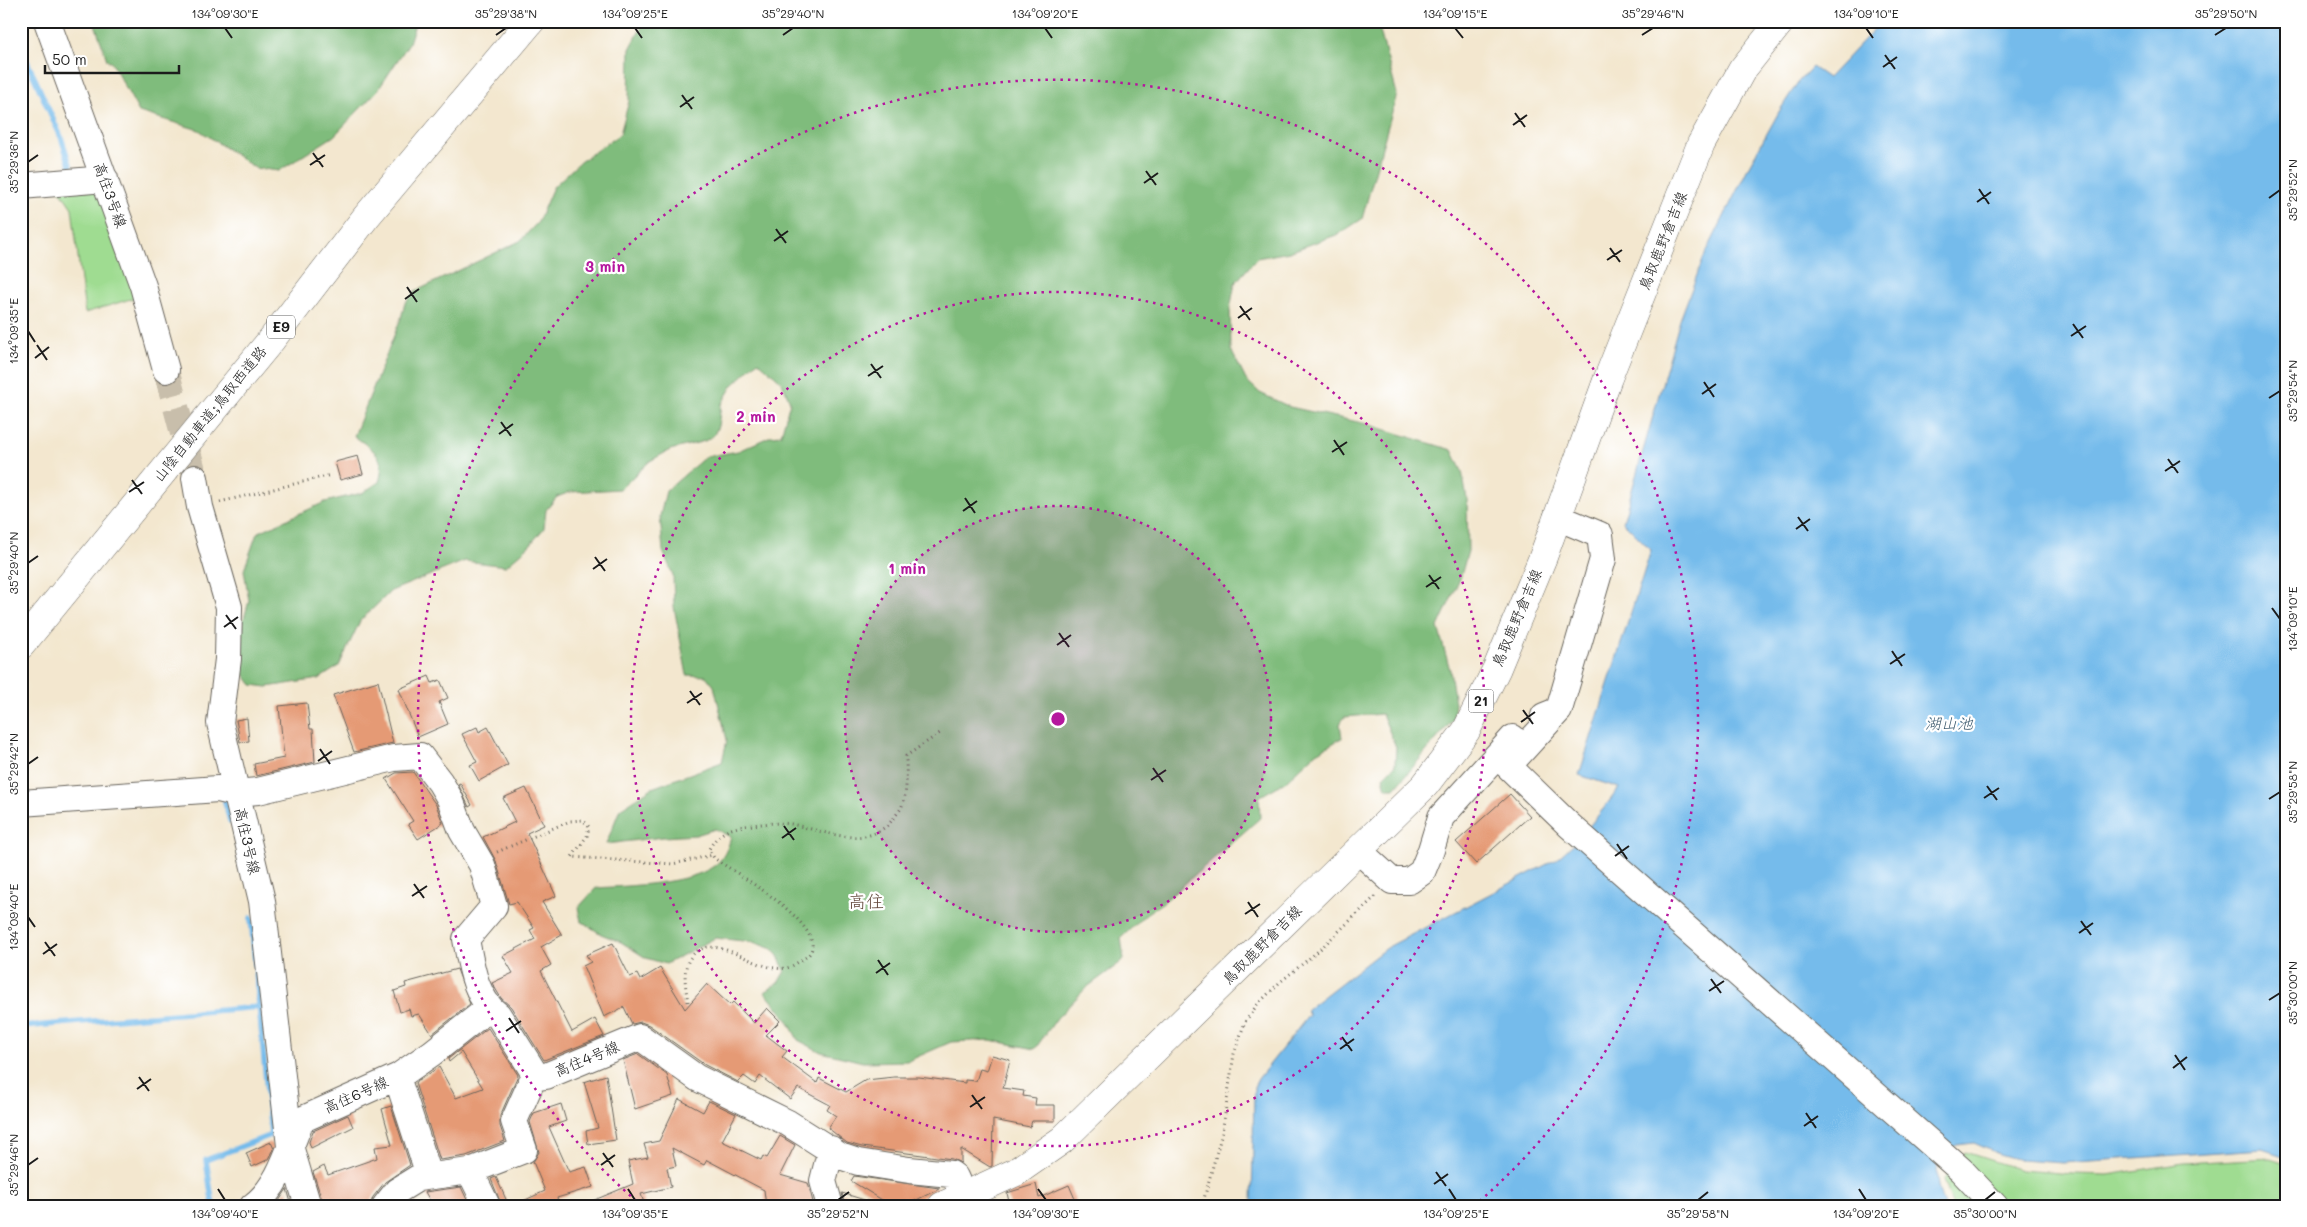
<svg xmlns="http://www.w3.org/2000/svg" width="2307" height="1227" viewBox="0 0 2307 1227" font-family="Mali,'Klee One',sans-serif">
  <rect width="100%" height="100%" fill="#fff"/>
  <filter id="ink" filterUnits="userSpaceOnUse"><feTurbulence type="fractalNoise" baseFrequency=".02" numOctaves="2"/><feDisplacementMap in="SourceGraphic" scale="10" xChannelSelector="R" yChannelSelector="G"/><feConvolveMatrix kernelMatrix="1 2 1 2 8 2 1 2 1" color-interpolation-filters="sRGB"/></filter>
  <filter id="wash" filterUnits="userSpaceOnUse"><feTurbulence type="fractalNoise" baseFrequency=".0096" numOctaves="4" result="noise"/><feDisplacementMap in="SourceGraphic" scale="20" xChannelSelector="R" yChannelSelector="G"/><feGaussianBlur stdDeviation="1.12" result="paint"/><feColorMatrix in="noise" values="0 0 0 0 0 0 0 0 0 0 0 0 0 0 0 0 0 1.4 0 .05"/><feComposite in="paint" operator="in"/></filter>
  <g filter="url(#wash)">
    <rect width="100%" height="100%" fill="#f3e7cf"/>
    <path fill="#9fdc91" stroke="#5e7c56" d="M59,189L98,191L137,297L85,313L72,208Z
      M1965,1152L2021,1170L2073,1174L2108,1175L2184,1163L2270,1158L2286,1163V1206H1953L1944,1180Z"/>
    <path fill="#7fbc7b" stroke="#4e6c4c" d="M94,21H416L409,43L378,90L334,136L279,171L255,168L199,130L139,112L112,63L107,60Z
      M645,21H1272C1278,24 1359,21 1373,21L1380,31L1397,94L1362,219L1339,234L1289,252L1257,258L1235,283L1230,309L1231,350L1246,380L1260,393L1290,407L1367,424L1452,450L1462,471L1467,499L1468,551L1460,579L1438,627L1450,670L1455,704L1453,720L1395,788H1386L1383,777L1395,765L1396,747L1382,714L1344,717L1340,724L1342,738L1316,753L1285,782L1259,797L1260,818L1165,901L1147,913L1121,938L1124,960L1086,988L1057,1018L1035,1049L990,1040L951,1042L908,1061L863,1062L821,1052L798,1040L788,1021L765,992L778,983L785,971L778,956L772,949L753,942L715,938L666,964L646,958L621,942L601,934L581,921L578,908L596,888C626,886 690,884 714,866C723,860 728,848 731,837L715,829L696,835L663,837L606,844L620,809L652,788L722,762L727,740L714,686L706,676L687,675L674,607L673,575L663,551L660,516L666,491L705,457L738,451L771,436L781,435L790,402L782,382L758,361L732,386L721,405L718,426L714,435L705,441L670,450L650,461L620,489L570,492L557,497L546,510L544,528L530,545L506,566L465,561L391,591L360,621L339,666L319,679L267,687L252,685L242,672L239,636L249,601L244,570L257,533L325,502L362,493L379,482C387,456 373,450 354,436L401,318L405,303L416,291L520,241L538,222L553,187L580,162L620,134L629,101L630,49Z"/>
    <path fill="#74bbeb" stroke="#486c84" d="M1882,21H2286V1157L2262,1149L2063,1163L2020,1160L1999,1154L1974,1143L1957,1145L1941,1154C1934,1173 1937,1187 1944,1206H1252L1254,1087L1258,1079L1309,1015L1306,1010L1386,948L1557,859C1581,838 1600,814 1619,788L1579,775L1651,550L1623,522L1680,320L1703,259L1749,166L1780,110L1798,82L1812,67L1828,78Z"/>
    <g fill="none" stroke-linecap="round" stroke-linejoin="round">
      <path stroke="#74bbeb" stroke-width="5.5" d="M21,48L61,137L71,168
        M225,802L230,821
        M21,1027L259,1007
        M213,1206L206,1160L271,1135L251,918"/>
    </g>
    <g id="blocks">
      <path fill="#e59a74" d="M358,456L363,474L340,480L335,462Z
        M429,676L432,683L440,680L448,698L439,702L448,724L418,737L399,689Z
        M378,681L393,743L354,752L333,695Z
        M307,703L310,729H313L315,762L256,776L254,764L284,758L279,706Z
        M247,718L249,741L240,742L236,720Z
        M477,727L479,732L488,727L508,765L479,781L470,765L477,762L462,734Z
        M413,772L436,805L443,823L418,839L408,824L413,821L386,779L396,773Z
        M460,783L472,805L469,807L458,784Z
        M526,788L544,825L527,833L556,896L542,902L562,935L541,947L551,965L541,971L572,1032L595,1019L604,1036L544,1060L511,1007L501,998L492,983L513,973L503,956L535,939L530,930L534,928L517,902L509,904L496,861L483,837L515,822L503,798Z
        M1510,794L1530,816L1476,864L1456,842Z
        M613,943L630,977L637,974L640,980L660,968L685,1009L707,984L730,1005L733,1002L754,1023L767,1008L780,1021L766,1035L787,1051L782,1057L817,1083L819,1078L846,1092L866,1080L894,1077H919L965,1083V1080L976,1081L980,1069L987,1071L992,1055L1010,1060L1003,1088L1024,1091L1023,1096L1036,1098L1035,1105H1055V1121H1032L1030,1127L993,1120L992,1166L990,1167L961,1149V1163L952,1159L862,1147L847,1143L828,1128L836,1116L827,1110L830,1105L798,1088L790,1099L760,1076L755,1084L744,1076L738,1082L705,1065L649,1025L641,1022L632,1024L624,1007L604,1017L583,966L591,962L586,955Z
        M457,969L470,1004L432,1034L419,1014L411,1016L409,1009L400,1012L394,991L406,987L405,983Z
        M488,1028L518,1075L500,1116V1126L505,1141L466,1156L440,1160L415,1083L439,1067L456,1098L483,1088L461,1052L449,1062L448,1059Z
        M638,1054L667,1075L673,1096L635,1109L623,1060Z
        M606,1075L616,1140L588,1144L586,1131L598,1128L584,1082Z
        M679,1099L703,1112L709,1101L736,1114L722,1141L761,1160L763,1156L767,1158L780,1136L795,1145L780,1175L808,1183L814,1206H766L764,1190L707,1160L704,1165L672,1148L676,1166L667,1168L671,1187L641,1194L645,1206H580L633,1184L628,1161L648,1157L644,1144L659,1141Z
        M561,1104L566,1121L549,1127L569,1172L586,1167L593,1187L557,1198L560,1206H512L545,1191L533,1162L539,1152L530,1122L534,1113Z
        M391,1106L410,1165L385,1182L373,1197L370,1206H324L313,1172L324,1166L328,1175L377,1158L375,1147L392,1145L382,1109Z
        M348,1115L353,1127L311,1148L309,1142L313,1131Z
        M271,1142L274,1149L269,1159L252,1167L246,1153Z
        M854,1176L939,1188V1189L904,1206H892L851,1181Z
        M496,1177L509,1206H502L491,1179Z
        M1036,1184L1039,1198L1069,1185L1078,1206H1010L1007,1193Z
        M461,1187L470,1206H433L425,1192Z
        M287,1189L292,1206L279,1201Z
        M842,1193L871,1202L870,1206H845Z"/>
    </g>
  </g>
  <g filter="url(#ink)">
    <use href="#blocks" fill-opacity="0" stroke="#67635b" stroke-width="1"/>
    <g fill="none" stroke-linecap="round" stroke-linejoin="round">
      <path stroke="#c8beab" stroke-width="26" stroke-dasharray="26 13" stroke-linecap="butt" d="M166,370L195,478"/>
      <defs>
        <path id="minor" d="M47,21L143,286L166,370
          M21,186L105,179
          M195,478L200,507L229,607L228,659L220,723L262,901L290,1146L308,1206
          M1559,710L1508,766L1569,825L1961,1170L1995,1206
          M1544,716L1559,710L1603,559L1600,535L1557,517
          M21,803L218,789L236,793L258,791L394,758L420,756L440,782L450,799L462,831L482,865L494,906L466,939C471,965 475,998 498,1015L535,1074L539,1077L546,1076L640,1037L697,1078L788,1123L840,1156L858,1162L909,1170L951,1174L955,1177L964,1197
          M1358,850L1392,881H1409L1422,872L1431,850L1441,817L1513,738
          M397,1077L429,1175
          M470,1171L487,1206
          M253,1206C279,1187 289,1149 301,1120L399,1076L432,1053L489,1008
          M385,1206L397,1191L418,1178L470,1171L524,1150L514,1121L535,1074
          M830,1206L823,1181L831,1149"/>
        <path id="major" d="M942,1206L1016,1172L1062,1140L1425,785L1466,731L1497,668L1543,557L1608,378L1701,144L1742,70L1781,21"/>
        <path id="highway" d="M21,645L272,339L366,217L531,21"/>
      </defs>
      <use href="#minor" stroke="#67635b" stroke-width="28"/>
      <use href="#major" stroke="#67635b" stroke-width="29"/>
      <use href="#highway" stroke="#67635b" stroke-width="29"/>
      <path stroke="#67635b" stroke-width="3" stroke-dasharray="1 4" stroke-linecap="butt" d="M220,502L331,475
        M497,852L570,821L583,820L589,827L587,836L572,857L673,864L713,855
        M688,1002C685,984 680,961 699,950C723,937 759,973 786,968C792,967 798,962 803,959C808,956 813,952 812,944C808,914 740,876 714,858L709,849C717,834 728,828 745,826C760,824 775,822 791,824C825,831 868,852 894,818C896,814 901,810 902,806C908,791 906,771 906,756L940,733
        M1202,1206L1222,1133L1234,1054L1245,1022L1257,1005L1279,983L1316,953L1377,895"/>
      <use href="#minor" stroke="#fff" stroke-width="26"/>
      <use href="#major" stroke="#fff" stroke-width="28"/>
      <use href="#highway" stroke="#fff" stroke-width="28"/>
    </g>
  </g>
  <path fill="none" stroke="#1c1c1c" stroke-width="2" d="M225,28L232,38M635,28L642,38M1045,28L1052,38M1455,28L1463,38M1866,28L1873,38M496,35L506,28M783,35L793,28M1642,35L1653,28M2215,35L2226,28M1885,55L1895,69M1883,67L1897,57M682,95L692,109M680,107L694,97M1515,113L1525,127M1513,125L1527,115M313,153L323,167M28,162L38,155M310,165L325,155M1146,171L1156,185M1144,183L1158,173M1979,189L1989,204M2269,198L2280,190M1977,202L1991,192M776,229L786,243M774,241L788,231M1610,248L1620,262M1607,260L1622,250M407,287L417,302M405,299L419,289M1240,306L1250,320M1238,318L1252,308M2073,324L2083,338M28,331L35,342M2071,336L2086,326M37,345L47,360M35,358L49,347M871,364L881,378M868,376L883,366M1704,382L1714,397M1702,394L1716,384M2269,398L2280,391M501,422L511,436M499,434L513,424M1334,440L1344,455M1332,452L1347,442M2168,459L2178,473M2165,471L2180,461M132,480L142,494M129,492L144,482M965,498L975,513M963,511L977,501M1798,517L1808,531M1796,529L1810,519M595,557L605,571M28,563L38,556M593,569L607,559M1429,575L1439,589M1426,587L1441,577M2272,608L2280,619M226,615L236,629M224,627L238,617M1059,633L1069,647M1057,645L1071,635M1892,651L1902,666M1890,664L1905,654M690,691L700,705M687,703L702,693M1523,710L1533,724M1521,722L1535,712M320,749L330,764M318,761L332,751M28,764L38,757M1153,768L1163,782M1151,780L1166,770M1987,786L1997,800M1984,798L1999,788M2269,799L2280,792M784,826L794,840M782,838L796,828M1617,844L1627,859M1615,856L1629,846M414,884L424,898M412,896L427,886M1248,902L1258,917M1245,914L1260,904M28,917L35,927M2081,921L2091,935M2079,933L2093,923M45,942L55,956M43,954L57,944M878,960L888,975M876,973L890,963M1711,979L1721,993M1709,991L1724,981M2269,1000L2280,993M509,1018L519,1033M506,1031L521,1021M1342,1037L1352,1051M1340,1049L1354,1039M2175,1055L2185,1070M2173,1068L2187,1057M139,1077L149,1091M137,1089L151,1079M972,1095L982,1109M970,1107L985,1097M1806,1113L1816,1128M1804,1126L1818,1116M603,1153L613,1167M28,1165L38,1158M601,1165L615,1155M1436,1172L1446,1186M1434,1184L1448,1174M218,1189L225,1200M628,1189L635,1200M1038,1189L1046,1200M1449,1189L1456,1200M1859,1189L1866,1200M838,1200L849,1192M1698,1200L1708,1192M1985,1200L1995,1192"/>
  <circle cx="1058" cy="719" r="213" fill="#b5179e" fill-opacity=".12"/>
  <g fill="none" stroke="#b5179e" stroke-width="2.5" stroke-dasharray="2.5 5">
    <circle cx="1058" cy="719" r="213"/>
    <circle cx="1058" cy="719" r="427"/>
    <path d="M642 1206A640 640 0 1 1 1474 1206"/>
  </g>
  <g text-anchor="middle" stroke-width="4.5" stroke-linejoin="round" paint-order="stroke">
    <g fill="#fff" stroke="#606060" stroke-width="1">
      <rect x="267" y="315.5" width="28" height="23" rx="4"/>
      <rect x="1468.5" y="689.5" width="25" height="23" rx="4"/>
    </g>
    <g font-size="14" font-weight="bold" fill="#1c1c1c">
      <text x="281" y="332">E9</text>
      <text x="1481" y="706">21</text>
    </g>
    <g font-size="15" fill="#1c1c1c" stroke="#fff">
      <text transform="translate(110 195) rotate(70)" y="5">高住3号線</text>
      <text transform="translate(1663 241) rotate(-68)" y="5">鳥取鹿野倉吉線</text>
      <text transform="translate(210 414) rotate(-51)" y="5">山陰自動車道;鳥取西道路</text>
      <text transform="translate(1517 618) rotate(-67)" y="5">鳥取鹿野倉吉線</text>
      <text transform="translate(247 841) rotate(77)" y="5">高住3号線</text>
      <text transform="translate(1262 945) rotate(-45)" y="5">鳥取鹿野倉吉線</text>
      <text transform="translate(587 1059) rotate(-23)" y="5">高住4号線</text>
      <text transform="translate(356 1095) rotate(-24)" y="5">高住6号線</text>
    </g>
    <g font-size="16" font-style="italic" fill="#3f5c6f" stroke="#fff">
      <text x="1949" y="729">湖山池</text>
    </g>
    <g font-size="18" fill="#62483b" stroke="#fff">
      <text x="866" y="908">高住</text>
    </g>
  </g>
  <circle cx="1058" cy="719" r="8" fill="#b5179e" stroke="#fff" stroke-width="2.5"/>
  <g font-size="15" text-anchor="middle" font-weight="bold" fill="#b5179e" stroke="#fff" stroke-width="4.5" stroke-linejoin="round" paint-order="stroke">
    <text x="605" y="272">3 min</text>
    <text x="756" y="422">2 min</text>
    <text x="907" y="574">1 min</text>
  </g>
  <rect width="2307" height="1227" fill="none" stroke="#fff" stroke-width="55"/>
  <path d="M45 65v8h134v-8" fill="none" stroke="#1c1c1c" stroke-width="2.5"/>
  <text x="52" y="65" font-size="15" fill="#1c1c1c" stroke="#ffffff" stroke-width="4" paint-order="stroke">50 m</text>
  <rect x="28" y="28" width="2252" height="1172" fill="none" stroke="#1c1c1c" stroke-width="2"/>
  <g font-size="12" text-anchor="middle" fill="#1c1c1c">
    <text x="225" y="18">134°09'30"E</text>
    <text x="506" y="18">35°29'38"N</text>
    <text x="635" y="18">134°09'25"E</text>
    <text x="793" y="18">35°29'40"N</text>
    <text x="1045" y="18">134°09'20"E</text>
    <text x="1455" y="18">134°09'15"E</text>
    <text x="1653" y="18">35°29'46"N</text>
    <text x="1866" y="18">134°09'10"E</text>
    <text x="2226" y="18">35°29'50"N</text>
    <text transform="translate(14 162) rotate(-90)" y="4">35°29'36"N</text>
    <text transform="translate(2293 190) rotate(-90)" y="4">35°29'52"N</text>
    <text transform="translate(14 331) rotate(-90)" y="4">134°09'35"E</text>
    <text transform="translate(2293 391) rotate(-90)" y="4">35°29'54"N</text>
    <text transform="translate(14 563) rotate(-90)" y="4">35°29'40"N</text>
    <text transform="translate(2293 619) rotate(-90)" y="4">134°09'10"E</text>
    <text transform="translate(14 764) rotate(-90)" y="4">35°29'42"N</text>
    <text transform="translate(2293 792) rotate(-90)" y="4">35°29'58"N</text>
    <text transform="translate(14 917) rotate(-90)" y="4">134°09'40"E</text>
    <text transform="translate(2293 993) rotate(-90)" y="4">35°30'00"N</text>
    <text transform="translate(14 1165) rotate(-90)" y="4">35°29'46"N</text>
    <text x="225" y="1218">134°09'40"E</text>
    <text x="635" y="1218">134°09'35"E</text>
    <text x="838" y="1218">35°29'52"N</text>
    <text x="1046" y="1218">134°09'30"E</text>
    <text x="1456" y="1218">134°09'25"E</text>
    <text x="1698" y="1218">35°29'58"N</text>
    <text x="1866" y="1218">134°09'20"E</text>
    <text x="1985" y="1218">35°30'00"N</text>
  </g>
</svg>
